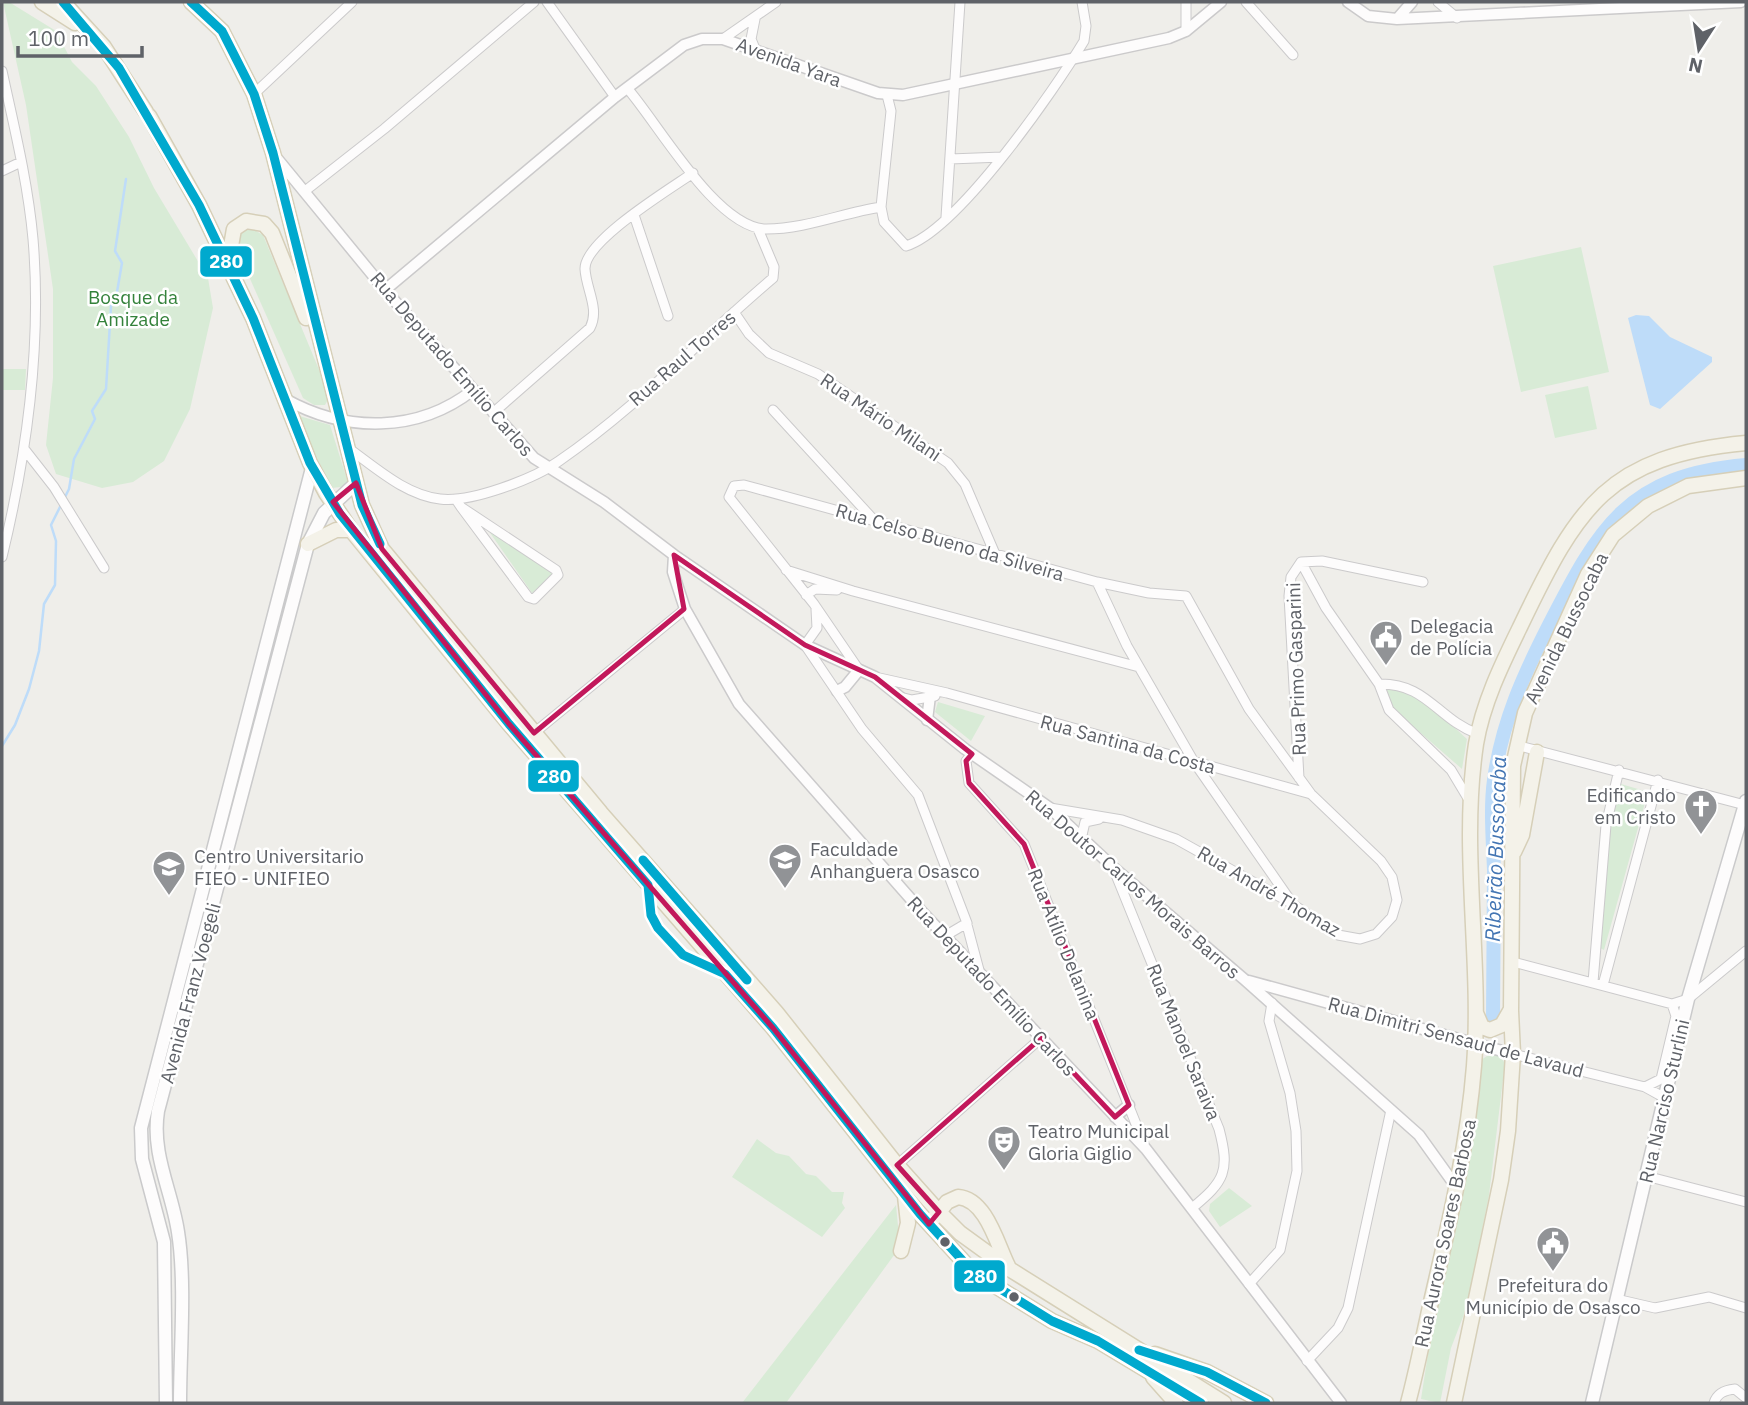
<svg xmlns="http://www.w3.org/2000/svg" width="1748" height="1405" viewBox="0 0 1748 1405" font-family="'IBM Plex Sans',sans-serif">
  <rect width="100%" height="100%" fill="#efeeea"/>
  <path fill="#d8ebd6" d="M3,2H9L56,31L72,62L96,86L129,137L154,188L208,278L213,308L190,409L164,461L133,482L102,488L56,474L46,445L53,378V289L26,105Z
    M251,228L263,235L330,396L325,405H314L303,398L235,245L242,230Z
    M1581,247L1609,372L1521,392L1493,266Z
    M2,369H26L25,390H2Z
    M1588,386L1597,429L1555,438L1545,395Z
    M296,415L330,425L349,486L332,488Z
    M486,527L554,573L532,593Z
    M1391,688C1423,694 1444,718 1467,739L1462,769L1392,708L1384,691Z
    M938,702L985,716L971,741L935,712Z
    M1621,784L1648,792L1604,950L1600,948L1609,825Z
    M1490,1054L1499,1055L1505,1063L1489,1195L1466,1309L1451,1348L1440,1403L1421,1399L1434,1315L1470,1157L1481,1060Z
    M757,1139L776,1153L789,1156L806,1174L816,1176L832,1192H844L842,1203L845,1208L822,1237L732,1177Z
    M1229,1188L1252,1206L1220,1227L1209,1211L1210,1204Z
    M896,1205L900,1247L786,1403H742Z"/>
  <path fill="#bedcf9" d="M1636,315L1649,316L1670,337L1712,357V362L1660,409L1650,405L1628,318Z"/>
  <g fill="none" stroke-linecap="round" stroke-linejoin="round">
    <path stroke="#bedcf9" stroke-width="2.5" d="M2,746L15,725L29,689L39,651L44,604L55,585L56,541L51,525L69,489L74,459L95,419L92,411L106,389L111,306L117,292L122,263L115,251L126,179"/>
    <path stroke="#bedcf9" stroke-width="14" d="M1493,1019C1493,970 1494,920 1494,870C1493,840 1490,809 1494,780C1502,722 1523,676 1549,625C1599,528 1627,475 1746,465"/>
    <defs>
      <path id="minor" d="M547,2L615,97
        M1246,2L1293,55
        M1438,2L1457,18
        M755,19L751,39L756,51
        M1186,31V2
        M723,39L776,2
        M2,71C14,126 28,183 33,239C42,346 27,454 2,557
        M627,88C658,123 716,228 766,229C806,229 842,213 881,207L891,111L887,95
        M254,94L352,2
        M950,159L1002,157
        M2,171L21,162
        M305,191L384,129L534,2
        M881,207L884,222L906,246C958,230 1055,89 1084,41L1086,26L1082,2
        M634,215L668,316
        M946,217L960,2
        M734,312L749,334L769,353L818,374L948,463L965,484L995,554
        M773,410L872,518
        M493,413L590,328C600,309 586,289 585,269C584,241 670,189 693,173
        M348,448C375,467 405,495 440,499C470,503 534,479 559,461C636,408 702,338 773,278L774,267L758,229
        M25,450L54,487L104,568
        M457,501L461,507L528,597L534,599L558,575L556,570L461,507
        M1301,562L1326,608L1379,684L1389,710L1451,770L1469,800
        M786,570L853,591L1139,667
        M1097,582L1127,646L1194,762L1290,900
        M806,595L815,589L837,590
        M816,609L817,628L805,645L862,729L918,795L967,923L945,936
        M859,670L814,604L729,497L734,486L744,485L1097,582L1149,593L1186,596L1249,709L1311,794L1381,861L1392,877L1397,900L1392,917L1376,934L1360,939L1338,935L1291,903L1176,839L1122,820L1050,808
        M875,677L947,693L1311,794
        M1379,684C1427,683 1437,719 1478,734
        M900,697L912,700L935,696
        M534,733L685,609
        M1516,745L1745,805
        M972,754L966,761L969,783L1024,844L1144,1144
        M1299,778L1289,596L1291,577L1301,562L1322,561L1423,582
        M1082,835L1085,822L1099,819
        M1114,870L1219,1129C1230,1171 1225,1181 1192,1208
        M967,925L980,974
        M1513,962L1672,1004L1688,999L1746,951
        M1593,982L1606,825L1619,770
        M1603,985L1658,780
        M1513,1054L1645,1087L1665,1098
        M1645,1087L1661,1079L1676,1016L1672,1004
        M897,1165L1041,1038
        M1646,1176L1746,1202
        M1249,1284L1280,1250L1297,1171L1296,1131L1290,1093L1269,1021L1272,1003
        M1616,1299L1655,1308L1709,1297L1746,1308
        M1307,1361L1338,1328L1348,1308L1391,1110
        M1714,1403C1717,1393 1725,1390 1735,1389L1746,1398"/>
      <path id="tertiary" d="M1348,2L1368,16L1397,19L1741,2
        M1397,19L1412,2
        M275,156L385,290L534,458L604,502L674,555L805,645L875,677L965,749L1050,808L1114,868L1245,980L1419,1135L1457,1188
        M385,290L615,97L684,45L702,39H723L878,93L903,95L1169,38L1186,31L1221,2
        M285,399C346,433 418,433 473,390
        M674,555L673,572L685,609L739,704L924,914L1146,1149L1341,1403
        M837,691L845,687L859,670
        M927,720L930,696
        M1249,981L1513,1054
        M1115,1117L1129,1105"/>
      <path id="secondary" d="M166,1403L164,1242L142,1159L141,1128L312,468
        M180,1403C180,1351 186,1282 178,1232C172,1191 151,1154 158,1111L308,544L324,513L356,483
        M1592,1403L1688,999L1746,801"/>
      <path id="primary" d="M42,2L75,23
        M63,2L104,47L146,112
        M191,2L222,31L254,94L273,153L362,505L382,549L601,813L776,1012L897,1165L939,1212L960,1233L1011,1270L1224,1403
        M149,116L199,205L253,318L310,463L326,493L351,530L509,724L773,1028L920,1214L973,1272L1052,1321L1098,1341L1201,1403
        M228,263L234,229L246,221L264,224L272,233L306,318
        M308,544L336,530H351
        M1514,852L1522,835L1537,752
        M1476,1013L1482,1027L1490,1030L1502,1025L1510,1011
        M934,1218L947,1202L958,1197C986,1199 997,1244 1008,1266
        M901,1251L908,1223L905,1196
        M1155,1354L1207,1372L1266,1403
        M1153,1377L1176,1403
        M1408,1403C1418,1366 1425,1327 1434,1289C1451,1215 1468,1142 1474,1066C1482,959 1460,850 1476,744C1483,702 1503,662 1521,625C1578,506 1608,456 1746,443
        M1454,1403L1501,1180L1508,1131L1513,1054L1511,1011L1513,766L1525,713L1588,574L1613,535L1648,506L1688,486L1746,478"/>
    </defs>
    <use href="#minor" stroke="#cbcacb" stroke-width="11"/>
    <use href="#tertiary" stroke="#cbcacb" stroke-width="13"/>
    <use href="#secondary" stroke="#cacacb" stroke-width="15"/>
    <use href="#primary" stroke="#d6cfb8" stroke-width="17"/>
    <use href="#minor" stroke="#fdfcfc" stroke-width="9"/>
    <use href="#tertiary" stroke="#fdfcfc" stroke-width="10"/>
    <use href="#secondary" stroke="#fdfcfc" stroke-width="12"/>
    <use href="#primary" stroke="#f4f2e9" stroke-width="14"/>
    <defs>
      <path id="bus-1" d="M63,2L119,68L199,205L253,318L310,463L340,514L509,724L648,885L651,915L658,928L683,955L725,974L773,1028L920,1214L973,1272L1052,1321L1098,1341L1201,1403
        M191,2L222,31L254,94L273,153L362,505L380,544
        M643,860L747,980
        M1139,1350L1207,1372L1266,1403"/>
    </defs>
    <use href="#bus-1" stroke="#fff" stroke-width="14"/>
    <use href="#bus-1" stroke="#00a9ce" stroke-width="9"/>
  </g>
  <path fill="none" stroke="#c2185b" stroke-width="5" stroke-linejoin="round" d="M356,483L382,549L534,733L684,609L674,555L805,645L875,677L972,754L966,761L969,783L1024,844L1129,1105L1115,1117L1041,1038L897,1165L939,1212L929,1224L773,1028L509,724L333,502Z"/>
  <defs>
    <symbol id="civic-pin" viewBox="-11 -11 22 30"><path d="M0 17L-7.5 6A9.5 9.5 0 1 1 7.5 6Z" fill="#919396" stroke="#fff"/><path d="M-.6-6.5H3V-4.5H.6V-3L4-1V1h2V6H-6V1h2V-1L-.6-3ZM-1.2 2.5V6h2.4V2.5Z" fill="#fff"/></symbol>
    <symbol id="church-pin" viewBox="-11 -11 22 30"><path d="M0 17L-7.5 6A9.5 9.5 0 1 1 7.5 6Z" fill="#919396" stroke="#fff"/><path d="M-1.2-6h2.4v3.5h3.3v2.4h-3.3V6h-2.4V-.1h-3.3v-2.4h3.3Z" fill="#fff"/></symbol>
    <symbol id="university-pin" viewBox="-11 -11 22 30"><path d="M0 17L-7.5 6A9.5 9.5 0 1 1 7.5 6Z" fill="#919396" stroke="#fff"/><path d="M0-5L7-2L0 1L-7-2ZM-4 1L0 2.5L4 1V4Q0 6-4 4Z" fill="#fff"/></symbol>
    <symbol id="theatre-pin" viewBox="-11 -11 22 30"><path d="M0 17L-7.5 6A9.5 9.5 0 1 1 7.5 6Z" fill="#919396" stroke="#fff"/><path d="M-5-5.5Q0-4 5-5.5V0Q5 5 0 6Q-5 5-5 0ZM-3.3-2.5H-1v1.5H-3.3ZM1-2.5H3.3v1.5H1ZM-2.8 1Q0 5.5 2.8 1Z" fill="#fff"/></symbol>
  </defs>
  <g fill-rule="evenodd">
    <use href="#civic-pin" x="1367" y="618" width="38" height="52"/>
    <use href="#church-pin" x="1682" y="787" width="38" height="52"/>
    <use href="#university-pin" x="766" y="841" width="38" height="52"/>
    <use href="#university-pin" x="150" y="848" width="38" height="52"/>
    <use href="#theatre-pin" x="985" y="1123" width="38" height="52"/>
    <use href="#civic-pin" x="1534" y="1224" width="38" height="52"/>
  </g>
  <g fill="#5f6268" stroke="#fff" stroke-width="2.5">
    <circle cx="945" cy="1242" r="6"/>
    <circle cx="1014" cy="1297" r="6"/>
  </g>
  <g text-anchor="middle" stroke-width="5" stroke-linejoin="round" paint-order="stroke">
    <g font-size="19" fill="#5f6268" stroke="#fff">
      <text transform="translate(789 62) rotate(20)" y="7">Avenida Yara</text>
      <text transform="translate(682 358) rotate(-41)" y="7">Rua Raul Torres</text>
      <text transform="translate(452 364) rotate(49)" y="7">Rua Deputado Emílio Carlos</text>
      <text transform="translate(881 417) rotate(34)" y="7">Rua Mário Milani</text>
      <text transform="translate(950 542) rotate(16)" y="7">Rua Celso Bueno da Silveira</text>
      <text transform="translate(1566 628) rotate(-64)" y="7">Avenida Bussocaba</text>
      <text transform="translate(1296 669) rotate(-92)" y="7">Rua Primo Gasparini</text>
      <text transform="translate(1128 744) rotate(15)" y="7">Rua Santina da Costa</text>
      <text transform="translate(1133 884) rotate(41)" y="7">Rua Doutor Carlos Morais Barros</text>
      <text transform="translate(1269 891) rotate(30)" y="7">Rua André Thomaz</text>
      <text transform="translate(1064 944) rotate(68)" y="7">Rua Atílio Delanina</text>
      <text transform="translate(992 986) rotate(47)" y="7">Rua Deputado Emílio Carlos</text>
      <text transform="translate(190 993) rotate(-75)" y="7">Avenida Franz Voegeli</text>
      <text transform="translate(1456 1037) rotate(15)" y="7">Rua Dimitri Sensaud de Lavaud</text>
      <text transform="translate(1184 1042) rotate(68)" y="7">Rua Manoel Saraiva</text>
      <text transform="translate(1664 1101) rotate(-77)" y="7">Rua Narciso Sturlini</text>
      <text transform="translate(1445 1233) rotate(-78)" y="7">Rua Aurora Soares Barbosa</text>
    </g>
    <g font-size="19" fill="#34823b" stroke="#fff">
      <text x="133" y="304">Bosque da<tspan x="133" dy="22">Amizade</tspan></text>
    </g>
    <g font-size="19" fill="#5f6268" stroke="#fff" text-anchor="start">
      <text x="1410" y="633">Delegacia<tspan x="1410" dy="22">de Polícia</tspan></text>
      <text x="1676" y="802" text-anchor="end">Edificando<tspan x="1676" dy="22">em Cristo</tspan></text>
      <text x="810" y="856">Faculdade<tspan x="810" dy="22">Anhanguera Osasco</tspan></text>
      <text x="194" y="863">Centro Universitario<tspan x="194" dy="22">FIEO - UNIFIEO</tspan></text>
      <text x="1028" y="1138">Teatro Municipal<tspan x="1028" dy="22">Gloria Giglio</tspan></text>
      <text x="1553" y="1292" text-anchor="middle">Prefeitura do<tspan x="1553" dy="22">Município de Osasco</tspan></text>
    </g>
    <g font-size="21" font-style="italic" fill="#4375b3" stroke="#fff">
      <text transform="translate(1496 849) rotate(-88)" y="7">Ribeirão Bussocaba</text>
    </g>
  </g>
  <g stroke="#fff" stroke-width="2.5">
    <rect x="199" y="245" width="54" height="33" rx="7" fill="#00a9ce"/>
    <rect x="527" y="759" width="53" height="34" rx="7" fill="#00a9ce"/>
    <rect x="953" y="1259" width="53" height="34" rx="7" fill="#00a9ce"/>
  </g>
  <g font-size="19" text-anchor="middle" font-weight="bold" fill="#fff">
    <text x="226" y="268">280</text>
    <text x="554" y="783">280</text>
    <text x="980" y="1283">280</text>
  </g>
  <rect width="1748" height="1405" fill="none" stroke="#5f6268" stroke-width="7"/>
  <g transform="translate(1699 49) rotate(192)" stroke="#ffffff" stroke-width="5" paint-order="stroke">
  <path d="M0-5L12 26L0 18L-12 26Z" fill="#5f6268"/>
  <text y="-10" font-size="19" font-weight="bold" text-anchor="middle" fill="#5f6268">N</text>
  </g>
  <path d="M18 46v10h124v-10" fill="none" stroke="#5f6268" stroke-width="3.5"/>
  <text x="28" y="46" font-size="21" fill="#5f6268" stroke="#ffffff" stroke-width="5" paint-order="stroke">100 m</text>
</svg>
